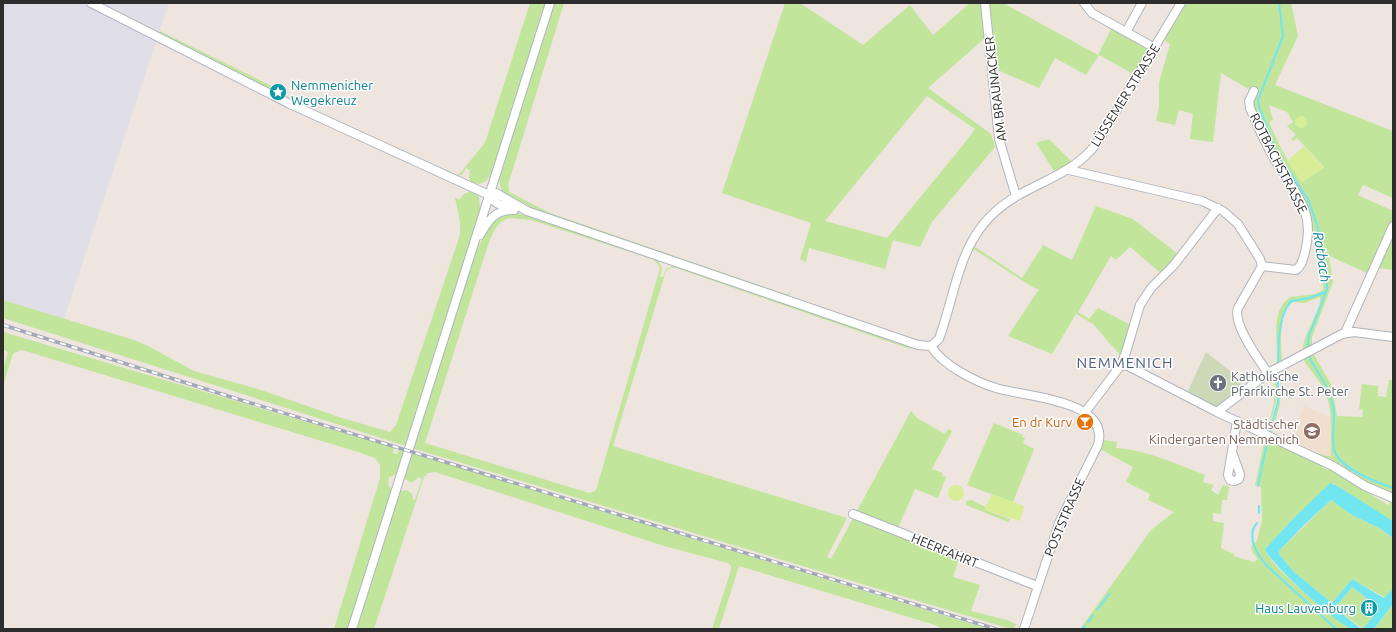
<svg xmlns="http://www.w3.org/2000/svg" width="1396" height="632" viewBox="0 0 1396 632" font-family="Ubuntu,sans-serif">
  <rect width="100%" height="100%" fill="#eee5df"/>
  <path fill="#e0dfe7" d="M3,3H169L64,319L3,300Z"/>
  <path fill="#f0dfce" d="M1304,406L1331,417V458L1289,440Z"/>
  <path fill="#c1e59b" fill-rule="evenodd" d="M530,3H547L491,175L486,181L479,184L471,182L469,177L470,170L466,168L462,175L456,176L453,183L282,103L157,39L160,31L284,92L283,96L457,175L461,172L484,144L487,137Z
    M553,3H564L508,185L509,192L550,213L785,294H788L791,290L789,295L786,296L541,212L502,192L499,181L503,166Z
    M785,3H800L863,45L910,5L933,35L970,3H982L985,38L928,88L991,134L995,147L932,222L920,247L893,240L885,269L809,248L806,262L800,259L811,223L722,193ZM927,96L975,129L963,145L887,238L825,221Z
    M987,3H1003L1098,55L1112,27L1149,48L1133,74L1099,55L1086,75L1055,58L1039,88L995,69Z
    M1187,3H1291L1298,36L1275,85L1393,131V198L1363,185L1358,195L1393,211V270L1377,268L1374,276L1329,256L1333,282L1312,337V346L1303,351C1302,333 1322,311 1320,297L1304,303L1293,302C1278,313 1281,344 1282,361L1276,367C1280,345 1268,310 1291,297L1315,294L1323,290V286L1313,229L1308,213L1245,102L1252,91L1221,73L1213,142L1190,139L1193,114L1179,110L1175,125L1156,121L1159,107V83L1170,44L1164,40ZM1269,105L1287,112L1293,122L1287,126L1296,135L1291,139L1293,141L1297,138L1324,167L1302,182C1288,163 1278,143 1269,122L1273,120Z
    M1049,139L1072,162L1054,171L1036,143Z
    M472,191L479,197L480,209L406,446L3,318V300L134,340L150,347L194,371L258,389L342,418L390,432L396,425L460,235V221L455,198L460,199L464,194Z
    M1096,206L1133,219L1179,255L1162,274L1130,247L1116,260L1111,256L1078,312L1089,319L1098,308L1131,325L1121,356L1093,324L1076,314L1052,354L1008,336L1039,289L1034,288L975,250H972L974,246L1022,278L1043,245L1072,260Z
    M513,212L534,217L657,259L662,268L660,277H663L666,269L675,265L909,347L910,349L679,269C673,267 668,267 665,274L613,446L847,518L827,557L831,559L911,411L917,418L945,434L948,429L952,431L932,469L943,473L942,476L946,477L938,498L915,489L898,528L959,559L953,577L980,585L971,611L1007,620L1018,625H1016L1014,629H1011L412,448L474,255L493,218ZM509,218L531,220L652,259L656,262L660,268L597,487L595,491L589,493L425,443L487,248C492,235 495,223 509,218Z
    M3,332L394,448L393,453L397,454L399,449L405,451L397,474L389,477L388,485L392,489L391,495L348,629H334L380,478V465L375,458L358,452L22,350L14,353L12,356L3,386V368L8,352L3,350Z
    M1313,353L1332,386L1337,416L1362,417L1363,410L1359,409L1362,384L1378,386V396L1386,397L1389,380H1393V496L1374,488L1314,452L1331,457C1330,435 1334,413 1325,392C1320,381 1311,371 1304,361V357Z
    M1281,374L1280,404L1272,433L1270,432L1279,402Z
    M1277,377L1276,402L1268,432L1267,431L1274,403L1275,378Z
    M994,423L1023,435L1022,437L1025,438L1023,443L1034,449L1013,502L967,485Z
    M1265,438L1324,465L1322,467L1328,470L1330,468L1388,505L1390,503L1384,498L1393,500V521L1344,492L1333,483L1292,520L1265,549C1273,571 1330,613 1350,629H1080L1151,530L1174,512L1148,500L1150,494L1126,482L1133,467L1100,449L1103,440L1117,442L1116,448C1147,450 1177,464 1205,475L1203,482L1214,485L1211,490L1218,495L1223,485L1229,486L1227,500H1222L1221,514L1213,513V521L1224,523L1221,548L1234,554L1233,556L1254,562L1258,559L1253,553L1251,546L1257,541L1262,520L1261,487L1255,485Z
    M411,453L988,629H943L935,625L739,566L719,629H712L731,570V566L728,563L664,546L435,472L428,473L424,477L374,629H355L398,493L401,491L407,490L412,494L413,499L415,500L422,479L419,477L412,483L405,479L404,476Z
    M972,500L985,507V510L1010,519L1008,522L966,505V501Z
    M1331,500L1352,515L1381,529L1393,538V589L1386,598L1352,579L1332,603L1294,572L1279,554V551Z
    M1352,587L1379,609L1363,629L1335,608Z
    M1393,604V629H1374L1376,627Z"/>
  <path fill="#cdd8b6" d="M1206,352L1236,376L1245,389L1217,407L1187,393Z"/>
  <path fill="#d7ed96" d="M1295 122a6 6 0 1 1 12 0a6 6 0 1 1-12 0Z
    M1304,146L1324,168L1302,182L1287,161Z
    M948 493a8 8 0 1 1 16 0a8 8 0 1 1-16 0Z
    M992,494L1024,506L1020,521L985,510V507Z"/>
  <path fill="#71e6f1" d="M1330,483C1335,483 1384,516 1393,521V538L1381,529L1352,515L1331,500L1303,526L1279,551V554L1294,572L1332,603L1352,579L1384,598L1393,589V604L1374,629H1363L1379,609L1378,607L1352,587L1335,608L1361,629C1357,629 1352,630 1349,628C1332,619 1271,565 1265,549L1292,520Z"/>
  <g fill="none" stroke-linecap="round" stroke-linejoin="round">
    <path stroke="#71e6f1" stroke-width="2" d="M1279,3L1283,36L1258,100L1259,107L1278,155L1308,199L1317,225L1327,272V289L1309,336L1307,350
      M1308,354C1316,372 1330,387 1333,406C1336,420 1331,435 1334,449C1337,468 1376,482 1393,488
      M1278,365C1279,344 1277,318 1291,301L1309,298L1326,292
      M1269,434L1278,402V369
      M1258,486L1268,438
      M1259,513V506
      M1257,523C1246,536 1257,554 1266,565L1336,629
      M1097,610L1109,594
      M1088,622L1093,615
      M1082,629L1085,626"/>
    <defs>
      <path id="minor" d="M91,3L288,103L489,195C495,205 504,206 514,210
        M985,3L999,139L1016,196
        M1084,3L1092,13L1155,48
        M1126,32L1142,3
        M1254,91L1249,101L1250,108C1257,125 1266,144 1275,160C1295,193 1316,211 1305,252C1303,259 1302,266 1296,270L1262,266
        M1069,170L1202,201L1223,211L1238,224L1260,259L1262,266
        M489,195L496,193L527,211L918,345L931,346L939,339C959,283 959,229 1017,196C1046,179 1076,171 1097,143L1181,3
        M480,235C488,221 494,211 511,210
        M1262,266L1238,308C1232,324 1259,360 1268,373
        M1345,333L1393,226
        M931,346C942,365 976,382 996,388C1024,397 1111,399 1098,445L1059,523L1024,629
        M1121,365L1126,352L1140,305L1151,288L1174,265L1218,208
        M1086,411L1121,365L1128,366L1217,412L1333,466L1365,486L1393,498
        M1217,412L1268,373L1342,334L1354,332L1393,337
        M1232,452L1240,474L1239,479L1234,481L1230,480L1228,475L1237,421
        M853,514L1037,586
        M352,629L550,3"/>
    </defs>
    <use href="#minor" stroke="#afb4bd" stroke-width="10"/>
    <use href="#minor" stroke="#fff" stroke-width="8"/>
    <defs>
      <path id="rail" d="M3,325L231,397L996,629"/>
    </defs>
    <use href="#rail" stroke="#a1a8b7" stroke-width="3.5"/>
    <use href="#rail" stroke="#fff" stroke-width="2" stroke-dasharray="6" stroke-linecap="butt"/>
  </g>
  <defs>
    <symbol id="sight-disc" viewBox="-11 -11 22 22"><circle r="9.5" fill="#0f9aa8" stroke="#fff"/><path d="M0-6L1.8-2.2L6-1.7L2.9 1.2L3.7 5.4L0 3.3L-3.7 5.4L-2.9 1.2L-6-1.7L-1.8-2.2Z" fill="#fff"/></symbol>
    <symbol id="church-disc" viewBox="-11 -11 22 22"><circle r="9.5" fill="#6b7280" stroke="#fff"/><path d="M-1.2-6h2.4v3.5h3.3v2.4h-3.3V6h-2.4V-.1h-3.3v-2.4h3.3Z" fill="#fff"/></symbol>
    <symbol id="bar-disc" viewBox="-11 -11 22 22"><circle r="9.5" fill="#e8710a" stroke="#fff"/><path d="M-6-5H6L.8 .8V4.5H3.5V6h-7V4.5H-.8V.8Z" fill="#fff"/></symbol>
    <symbol id="school-disc" viewBox="-11 -11 22 22"><circle r="9.5" fill="#8d6e63" stroke="#fff"/><path d="M0-5L7-2L0 1L-7-2ZM-4 1L0 2.5L4 1V4Q0 6-4 4Z" fill="#fff"/></symbol>
    <symbol id="building-disc" viewBox="-11 -11 22 22"><circle r="9.5" fill="#0f9aa8" stroke="#fff"/><path d="M-4-6H4V6H1V3H-1V6H-4ZM-2.5-4.3h1.7v1.8h-1.7ZM.8-4.3h1.7v1.8H.8ZM-2.5-1h1.7V.8h-1.7ZM.8-1h1.7V.8H.8Z" fill="#fff"/></symbol>
  </defs>
  <g fill-rule="evenodd">
    <use href="#sight-disc" x="268" y="82" width="20" height="20"/>
    <use href="#church-disc" x="1208" y="373" width="20" height="20"/>
    <use href="#bar-disc" x="1075" y="412" width="20" height="20"/>
    <use href="#school-disc" x="1302" y="421" width="20" height="20"/>
    <use href="#building-disc" x="1359" y="598" width="20" height="20"/>
  </g>
  <g text-anchor="middle" stroke-width="3" stroke-linejoin="round" paint-order="stroke">
    <g font-size="13" fill="#0d838f" stroke="#fff" text-anchor="start">
      <text x="291" y="90">Nemmenicher<tspan x="291" dy="15">Wegekreuz</tspan></text>
      <text x="1356" y="613" text-anchor="end">Haus Lauvenburg</text>
    </g>
    <g font-size="13" fill="#2d2d2d" stroke="#fff">
      <text transform="translate(995 89) rotate(-97)" y="5">AM BRAUNACKER</text>
      <text transform="translate(1125 95) rotate(-58)" y="5">LÜSSEMER STRASSE</text>
      <text transform="translate(1279 163) rotate(63)" y="5">ROTBACHSTRASSE</text>
      <text transform="translate(1064 517) rotate(-67)" y="5">POSTSTRASSE</text>
      <text transform="translate(945 550) rotate(22)" y="5">HEERFAHRT</text>
    </g>
    <g font-size="13" fill="#5b616d" stroke="#fff" text-anchor="start">
      <text x="1231" y="381">Katholische<tspan x="1231" dy="15">Pfarrkirche St. Peter</tspan></text>
    </g>
    <g font-size="13" fill="#c56008" stroke="#fff" text-anchor="end">
      <text x="1072" y="427">En dr Kurv</text>
    </g>
    <g font-size="13" fill="#785e54" stroke="#fff" text-anchor="end">
      <text x="1299" y="429">Städtischer<tspan x="1299" dy="15">Kindergarten Nemmenich</tspan></text>
    </g>
    <g font-size="14" font-style="italic" fill="#0c7d94" stroke="#fff">
      <text transform="translate(1322 257) rotate(81)" y="5">Rotbach</text>
    </g>
    <g font-size="15" letter-spacing="1" fill="#4b5e7f" stroke="#fff">
      <text x="1125" y="368">NEMMENICH</text>
    </g>
  </g>
  <rect width="1396" height="632" fill="none" stroke="#2d2d2d" stroke-width="8"/>
</svg>
